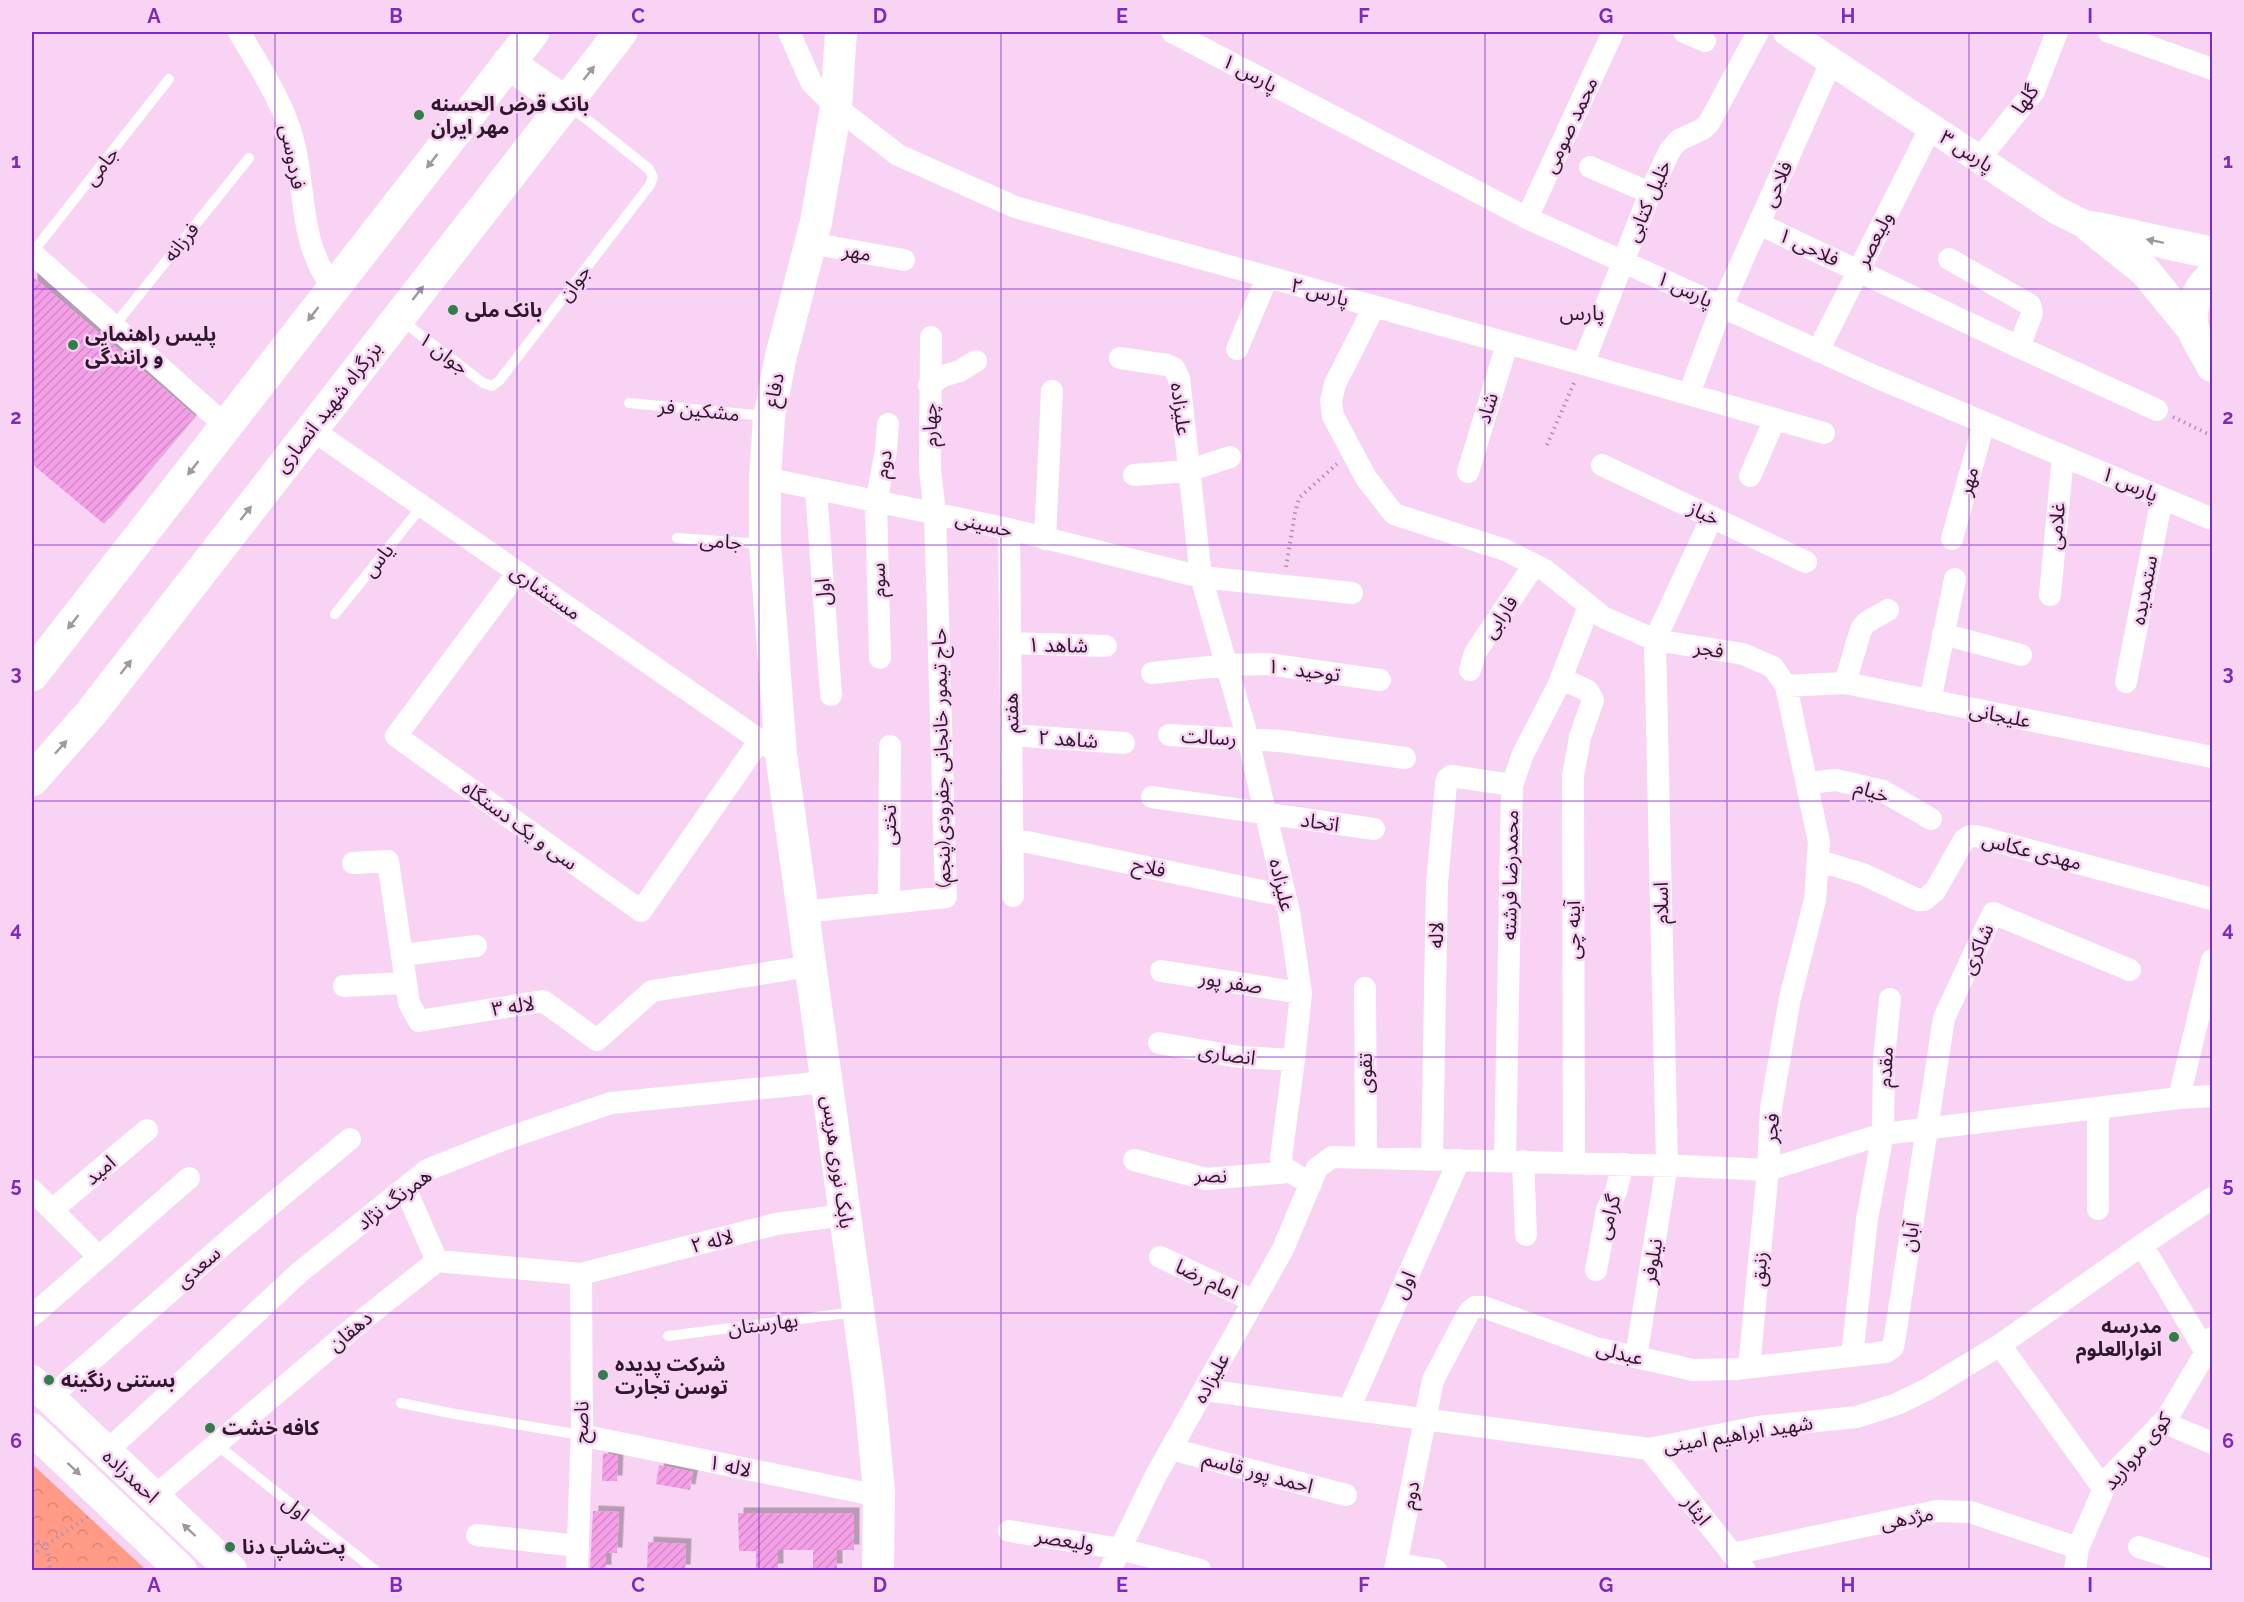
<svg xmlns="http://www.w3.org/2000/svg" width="2244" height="1602" viewBox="0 0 2244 1602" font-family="Raleway,'Noto Sans Arabic',sans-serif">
  <defs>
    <pattern id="park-crowns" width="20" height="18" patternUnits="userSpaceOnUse" patternTransform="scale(1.5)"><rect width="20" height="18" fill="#ff9a87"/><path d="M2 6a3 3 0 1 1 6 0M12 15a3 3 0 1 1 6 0" fill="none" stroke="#db8475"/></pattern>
    <pattern id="building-hatch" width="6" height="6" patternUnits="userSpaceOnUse" patternTransform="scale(1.5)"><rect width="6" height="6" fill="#f4a0e8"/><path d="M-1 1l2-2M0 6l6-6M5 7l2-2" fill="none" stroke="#d289c7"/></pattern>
    <filter id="shadow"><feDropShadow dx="5.5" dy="-5.5" stdDeviation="0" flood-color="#0004"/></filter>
  </defs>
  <rect width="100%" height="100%" fill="#f9d3f3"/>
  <path fill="url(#park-crowns)" d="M32,1464L146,1570H32Z"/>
  <path fill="url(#building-hatch)" filter="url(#shadow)" d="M32,276L130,359L195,416L104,524L32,464Z
    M603,1453L618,1456L617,1481H602Z
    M659,1465L693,1472L690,1490L656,1484Z
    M593,1511L619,1512L617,1553H606V1570H590Z
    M738,1513H854V1550H837V1569H813V1550H778V1569H756V1551H739Z
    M648,1542L686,1544L685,1570H647Z"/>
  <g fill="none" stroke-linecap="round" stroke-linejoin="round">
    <path stroke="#b291ae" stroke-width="4" stroke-dasharray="1.5 4.5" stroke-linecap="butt" d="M2173,417L2212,436
      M1547,445L1575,381
      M1286,567L1295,513L1299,498L1337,464
      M32,1540L45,1544L51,1570
      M32,1555L90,1515"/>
    <path stroke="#fff" stroke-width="10" d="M32,253L169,79
      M401,320L483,383L492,386L499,381L650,185L653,177L649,169L569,105
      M114,326L249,158
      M629,403L766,416
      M677,538L764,544
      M335,614L422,506
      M668,1336L855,1312
      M401,1403L455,1414L581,1435
      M217,1445L375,1570"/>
    <path stroke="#fff" stroke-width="22" d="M239,32C260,68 286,106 295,148C306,198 300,244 333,288
      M789,32L811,82L836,107L898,155L1015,207L1583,364L1824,433
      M1172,32L1527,218L1874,376L2212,519
      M1684,32L1705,41
      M2109,32L2212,69
      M1979,159L2034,91L2057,32
      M1590,167L1650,193
      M1527,218L1613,32
      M1759,224L2019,347L2157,410
      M810,243L904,260
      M32,253L226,426
      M1949,259L2030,305L2032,313L2019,347
      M1374,307L1335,384L1331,401L1333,416L1366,478L1394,514L1505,550L1545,570L1603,617L1655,640L1743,654L1773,667L1786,686L1819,842L1815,900L1790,998L1771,1108L1768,1170L1749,1367
      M1237,349L1267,278
      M1818,351L1931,127
      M1120,358L1167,365L1174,368L1179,378L1201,577L1248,739L1289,912L1301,993L1294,1060L1281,1158L1283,1167L1311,1184
      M1583,364L1650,193L1670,150L1679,140L1703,129L1709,123L1758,32
      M929,385L943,376L960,371L976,361
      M1689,394L1722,306L1831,62
      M311,429L771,748
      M1602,465L1806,562
      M1468,472L1507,344
      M1134,475L1188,471L1230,457
      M1750,476L1775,419
      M765,478L1009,529L1201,577L1352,593
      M816,490L831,695
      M1009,529L1013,896
      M1045,539L1052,391
      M1952,539L1984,423
      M518,572L396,736L641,911L760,740
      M2050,595L2063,456
      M1943,634L2021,655
      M1010,643L1106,646
      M880,658L876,503L886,450L888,424
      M1470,670L1475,653L1534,565
      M1152,673L1228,665L1268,664L1380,680
      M1561,678L1588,691L1593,700L1580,737L1573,776L1574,1163
      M2126,682L2162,498
      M1845,683L1861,629L1867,622L1888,610
      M1786,686L1845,683L2212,757
      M1930,701L1955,579
      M1011,735L1124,743
      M1169,735L1281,741L1405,758
      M1808,783L1836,780L1883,791L1931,819
      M1152,797L1374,829
      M1013,839L1285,896
      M1819,861L1863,874L1918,900H1924L1935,891L1964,840L1970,836H1976L2212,899
      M353,863L388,861L409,1003L419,1021L543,1001L597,1040L652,991L810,966
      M889,903L890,746
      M803,912L946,897L935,513L930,470L931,337
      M402,955L476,946
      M1161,971L1301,993
      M344,986L406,983
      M1365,988L1366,1158
      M1159,1043L1239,1057L1294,1060
      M2179,1098L2212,960
      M2098,1108V1209
      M1432,1159L1437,883L1446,784L1447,779L1451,776L1512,785
      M1134,1160L1206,1179L1289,1172
      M1505,1161L1512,785L1523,754L1559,684L1589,606
      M1523,1161L1526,1235
      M405,1188L437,1261
      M32,1190L99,1257
      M52,1210L147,1130
      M2142,1245L2206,1352
      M1160,1257L1254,1301
      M1596,1270L1607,1210L1616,1191L1623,1164
      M32,1316L189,1178
      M2000,1345L2103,1488
      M1852,1356L1867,1219L1883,1134L1884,1058L1890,999
      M1636,1357L1667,1165L1655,640L1712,517
      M1204,1390L1649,1449L1758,1427L1857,1417L1897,1404L1926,1390L2000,1345L2142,1245L2212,1198
      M49,1398L231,1238L350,1139
      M1349,1409L1459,1160
      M2163,1422L2212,1443
      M581,1435L879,1496
      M1171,1449L1346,1495
      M1649,1449L1745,1570
      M106,1452L300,1272L427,1170L505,1139L611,1103L826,1082
      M154,1497L365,1318L437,1261L581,1274L776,1224L845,1215
      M1009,1531L1121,1549L1200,1570
      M477,1535L578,1546
      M2139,1547L2210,1570
      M1732,1554L1937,1511L1970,1512L2078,1548
      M1397,1564L1436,1570
      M577,1570L582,1426L581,1274
      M1110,1570L1155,1477L1283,1249L1317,1168L1332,1157L1683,1166L1768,1170L1883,1134L2179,1098L2212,1096
      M1395,1570L1433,1380L1469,1312L1475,1307H1484L1596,1348L1693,1370L1736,1369L1886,1352L1893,1347L1895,1336L1944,1018L1993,913L2130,970
      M2075,1570L2078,1548L2108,1479L2167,1418L2206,1352L2212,1338"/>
    <path stroke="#fff" stroke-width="28" d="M1787,32L2056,210L2090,227"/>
    <path stroke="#fff" stroke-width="32" d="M841,32L836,107L816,222L781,356L769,417L765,478V544L781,754L869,1388L879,1490L878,1570
      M2090,227L2145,271L2194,331
      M2097,228L2212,253
      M2212,276C2197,289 2187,311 2194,332C2198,343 2207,355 2212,366
      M32,1381L231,1570
      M32,1429L181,1570"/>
    <path stroke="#fff" stroke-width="33" d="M508,63L566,103
      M32,675L533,32
      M32,780L91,713L621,32"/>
  </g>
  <defs><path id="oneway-solid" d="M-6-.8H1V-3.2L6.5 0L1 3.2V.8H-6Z" transform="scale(1.5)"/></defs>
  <g fill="#a197a0">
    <use href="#oneway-solid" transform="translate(589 73) rotate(-52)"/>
    <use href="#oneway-solid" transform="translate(432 161) rotate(128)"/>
    <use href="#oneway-solid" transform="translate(2155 241) rotate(-168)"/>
    <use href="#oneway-solid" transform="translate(418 293) rotate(-52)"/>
    <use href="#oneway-solid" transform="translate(313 314) rotate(128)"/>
    <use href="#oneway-solid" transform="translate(193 468) rotate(128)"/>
    <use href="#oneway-solid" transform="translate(246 513) rotate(-52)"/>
    <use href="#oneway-solid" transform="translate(73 622) rotate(128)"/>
    <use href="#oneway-solid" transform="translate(126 667) rotate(-52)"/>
    <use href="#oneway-solid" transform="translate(61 747) rotate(-48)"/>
    <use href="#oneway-solid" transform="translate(74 1469) rotate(43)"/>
    <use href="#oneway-solid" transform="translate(189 1530) rotate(-137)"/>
  </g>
  <path fill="none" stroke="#7b2cbf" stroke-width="1.5" stroke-opacity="0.55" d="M275,32V1570M517,32V1570M759,32V1570M1001,32V1570M1243,32V1570M1485,32V1570M1727,32V1570M1969,32V1570M32,289H2212M32,545H2212M32,801H2212M32,1057H2212M32,1313H2212"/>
  <g fill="#327d4b" stroke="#f9d3f3" stroke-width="2">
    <circle cx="419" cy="115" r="6"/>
    <circle cx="453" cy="310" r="6"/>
    <circle cx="73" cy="345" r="6"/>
    <circle cx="2174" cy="1337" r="6"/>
    <circle cx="603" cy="1375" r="6"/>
    <circle cx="49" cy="1380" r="6"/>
    <circle cx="210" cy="1428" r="6"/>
    <circle cx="230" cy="1547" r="6"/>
  </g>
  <g text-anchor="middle" stroke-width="5" stroke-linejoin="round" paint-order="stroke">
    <g font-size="20" fill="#2e172c" stroke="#f9d3f3">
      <text transform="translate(1250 73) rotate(28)" y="7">پارس ۱</text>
      <text transform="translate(2025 99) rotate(-55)" y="7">گلها</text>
      <text transform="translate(1570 125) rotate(-65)" y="7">محمد صومی</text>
      <text transform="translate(1967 151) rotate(33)" y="7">پارس ۳</text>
      <text transform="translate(293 157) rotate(79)" y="7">فردوسی</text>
      <text transform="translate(101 166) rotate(-52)" y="7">جامی</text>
      <text transform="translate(1777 184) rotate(-66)" y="7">فلاحی</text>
      <text transform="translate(1648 201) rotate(-67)" y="7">خلیل کتابی</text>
      <text transform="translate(1874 239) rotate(-63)" y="7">ولیعصر</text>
      <text transform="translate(181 242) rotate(-51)" y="7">فرزانه</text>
      <text transform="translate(1809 247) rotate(25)" y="7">فلاحی ۱</text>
      <text transform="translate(857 252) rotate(10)" y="7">مهر</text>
      <text transform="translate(574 283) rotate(-53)" y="7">جوان</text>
      <text transform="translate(1685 289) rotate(25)" y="7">پارس ۱</text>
      <text transform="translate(1320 292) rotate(15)" y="7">پارس ۲</text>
      <text transform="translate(444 353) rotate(37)" y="7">جوان ۱</text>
      <text transform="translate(774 390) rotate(-79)" y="7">دفاع</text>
      <text transform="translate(328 407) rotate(-52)" y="7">بزرگراه شهید انصاری</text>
      <text transform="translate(1487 408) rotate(-73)" y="7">شاد</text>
      <text transform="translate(1181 409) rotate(83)" y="7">علیزاده</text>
      <text transform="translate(699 410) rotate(6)" y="7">مشکین فر</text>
      <text transform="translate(930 425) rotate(-91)" y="7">چهارم</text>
      <text transform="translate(883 464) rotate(-81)" y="7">دوم</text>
      <text transform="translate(1968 481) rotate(-74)" y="7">مهر</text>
      <text transform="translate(2130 484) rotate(23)" y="7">پارس ۱</text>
      <text transform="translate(1704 513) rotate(25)" y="7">خباز</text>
      <text transform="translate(984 524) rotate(13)" y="7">حسینی</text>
      <text transform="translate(2056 526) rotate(-85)" y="7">غلامی</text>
      <text transform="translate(721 541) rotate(4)" y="7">جامی</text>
      <text transform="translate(378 560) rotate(-51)" y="7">یاس</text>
      <text transform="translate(878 580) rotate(-91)" y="7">سوم</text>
      <text transform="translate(2144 590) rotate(-79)" y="7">ستمدیده</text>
      <text transform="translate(546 592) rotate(35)" y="7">مستشاری</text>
      <text transform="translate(823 592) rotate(-94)" y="7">اول</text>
      <text transform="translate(1500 617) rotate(-56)" y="7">فارابی</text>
      <text transform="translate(1058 645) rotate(1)" y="7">شاهد ۱</text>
      <text transform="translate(1709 649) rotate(9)" y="7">فجر</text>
      <text transform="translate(1304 670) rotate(7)" y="7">توحید ۱۰</text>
      <text transform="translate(1011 713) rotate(-91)" y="7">هفتم</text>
      <text transform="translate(2000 715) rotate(11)" y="7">علیجانی</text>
      <text transform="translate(1209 737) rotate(3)" y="7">رسالت</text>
      <text transform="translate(1068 739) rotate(4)" y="7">شاهد ۲</text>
      <text transform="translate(941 758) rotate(-91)" y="7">حاج تیمور خانجانی جفرودی(پنجم)</text>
      <text transform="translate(1872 791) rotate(18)" y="7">خیام</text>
      <text transform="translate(1320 822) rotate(8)" y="7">اتحاد</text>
      <text transform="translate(520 825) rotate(36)" y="7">سی و یک دستگاه</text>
      <text transform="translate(889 825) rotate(-90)" y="7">تختی</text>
      <text transform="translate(2032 851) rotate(14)" y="7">مهدی عکاس</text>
      <text transform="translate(1149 867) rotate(12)" y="7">فلاح</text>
      <text transform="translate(1510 875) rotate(-89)" y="7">محمدرضا فرشته</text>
      <text transform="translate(1282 885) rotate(77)" y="7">علیزاده</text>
      <text transform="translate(1661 903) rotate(-91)" y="7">اسلام</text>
      <text transform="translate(1573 930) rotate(-90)" y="7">آینه چی</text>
      <text transform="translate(1436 935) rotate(-89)" y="7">لاله</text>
      <text transform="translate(1977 949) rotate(-66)" y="7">شاکری</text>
      <text transform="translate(1231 982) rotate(9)" y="7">صفر پور</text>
      <text transform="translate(513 1006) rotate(-8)" y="7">لاله ۳</text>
      <text transform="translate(1227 1054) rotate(8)" y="7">انصاری</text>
      <text transform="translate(1885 1067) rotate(-87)" y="7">مقدم</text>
      <text transform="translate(1365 1073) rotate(-90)" y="7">تقوی</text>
      <text transform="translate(1771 1128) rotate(-86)" y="7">فجر</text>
      <text transform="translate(838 1162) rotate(82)" y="7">بابک نوری هریس</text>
      <text transform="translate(100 1170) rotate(-40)" y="7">امید</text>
      <text transform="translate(1211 1175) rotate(3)" y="7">نصر</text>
      <text transform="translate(394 1199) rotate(-37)" y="7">همرنگ نژاد</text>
      <text transform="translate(1608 1217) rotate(-75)" y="7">گرامی</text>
      <text transform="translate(1910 1237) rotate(-81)" y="7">آبان</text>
      <text transform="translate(712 1241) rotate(-14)" y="7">لاله ۲</text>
      <text transform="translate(1652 1261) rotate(-81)" y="7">نیلوفر</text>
      <text transform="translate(198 1267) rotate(-41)" y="7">سعدی</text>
      <text transform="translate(1759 1269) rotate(-85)" y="7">زنبق</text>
      <text transform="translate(1207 1279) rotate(25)" y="7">امام رضا</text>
      <text transform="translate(1404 1285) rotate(-66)" y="7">اول</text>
      <text transform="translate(763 1324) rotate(-7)" y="7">بهارستان</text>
      <text transform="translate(350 1331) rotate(-40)" y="7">دهقان</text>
      <text transform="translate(1620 1353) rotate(14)" y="7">عبدلی</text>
      <text transform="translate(1211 1378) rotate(-61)" y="7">علیزاده</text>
      <text transform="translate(581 1422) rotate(-89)" y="7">ناصح</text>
      <text transform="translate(1738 1434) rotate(-9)" y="7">شهید ابراهیم امینی</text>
      <text transform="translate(2137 1451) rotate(-50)" y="7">کوی مروارید</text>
      <text transform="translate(730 1466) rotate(12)" y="7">لاله ۱</text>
      <text transform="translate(1258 1472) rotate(15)" y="7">احمد پور قاسم</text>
      <text transform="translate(131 1476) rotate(43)" y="7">احمدزاده</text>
      <text transform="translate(1410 1495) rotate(-79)" y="7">دوم</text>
      <text transform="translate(296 1508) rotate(38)" y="7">اول</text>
      <text transform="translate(1697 1510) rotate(52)" y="7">ایثار</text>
      <text transform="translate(1907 1518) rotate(-11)" y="7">مژدهی</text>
      <text transform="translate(1065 1540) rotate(9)" y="7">ولیعصر</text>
    </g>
    <g font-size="20" font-weight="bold" fill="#2e172c" stroke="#f9d3f3" text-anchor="start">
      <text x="431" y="111">بانک قرض الحسنه<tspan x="431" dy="23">مهر ایران</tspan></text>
      <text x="465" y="317">بانک ملی</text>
      <text x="85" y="341">پلیس راهنمایی<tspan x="85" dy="23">و رانندگی</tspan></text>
      <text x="2162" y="1333" text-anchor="end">مدرسه<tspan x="2162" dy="23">انوارالعلوم</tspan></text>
      <text x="615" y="1371">شرکت پدیده<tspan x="615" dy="23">توسن تجارت</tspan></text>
      <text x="61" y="1387">بستنی رنگینه</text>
      <text x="222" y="1435">کافه خشت</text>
      <text x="242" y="1554">پت‌شاپ دنا</text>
    </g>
    <g font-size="21" fill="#2e172c" stroke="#f9d3f3">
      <text x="1582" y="320">پارس</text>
    </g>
  </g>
  <rect width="2244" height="1602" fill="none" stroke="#f9d3f3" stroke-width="66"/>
  <rect x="33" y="33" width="2178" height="1536" fill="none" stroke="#7b2cbf" stroke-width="2"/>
  <g font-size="20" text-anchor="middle" font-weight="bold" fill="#7b2cbf">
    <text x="154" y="23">A</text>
    <text x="396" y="23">B</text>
    <text x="638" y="23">C</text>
    <text x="880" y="23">D</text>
    <text x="1122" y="23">E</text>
    <text x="1364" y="23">F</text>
    <text x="1606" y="23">G</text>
    <text x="1848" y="23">H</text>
    <text x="2090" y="23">I</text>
    <text x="16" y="168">1</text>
    <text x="2228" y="168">1</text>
    <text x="16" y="424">2</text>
    <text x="2228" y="424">2</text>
    <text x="16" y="680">3</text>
    <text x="2228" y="680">3</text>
    <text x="16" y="936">4</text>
    <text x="2228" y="936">4</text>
    <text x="16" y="1192">5</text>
    <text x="2228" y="1192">5</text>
    <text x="16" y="1448">6</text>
    <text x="2228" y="1448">6</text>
    <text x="154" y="1592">A</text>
    <text x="396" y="1592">B</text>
    <text x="638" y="1592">C</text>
    <text x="880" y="1592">D</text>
    <text x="1122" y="1592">E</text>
    <text x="1364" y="1592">F</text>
    <text x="1606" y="1592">G</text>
    <text x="1848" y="1592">H</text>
    <text x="2090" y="1592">I</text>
  </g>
</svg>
